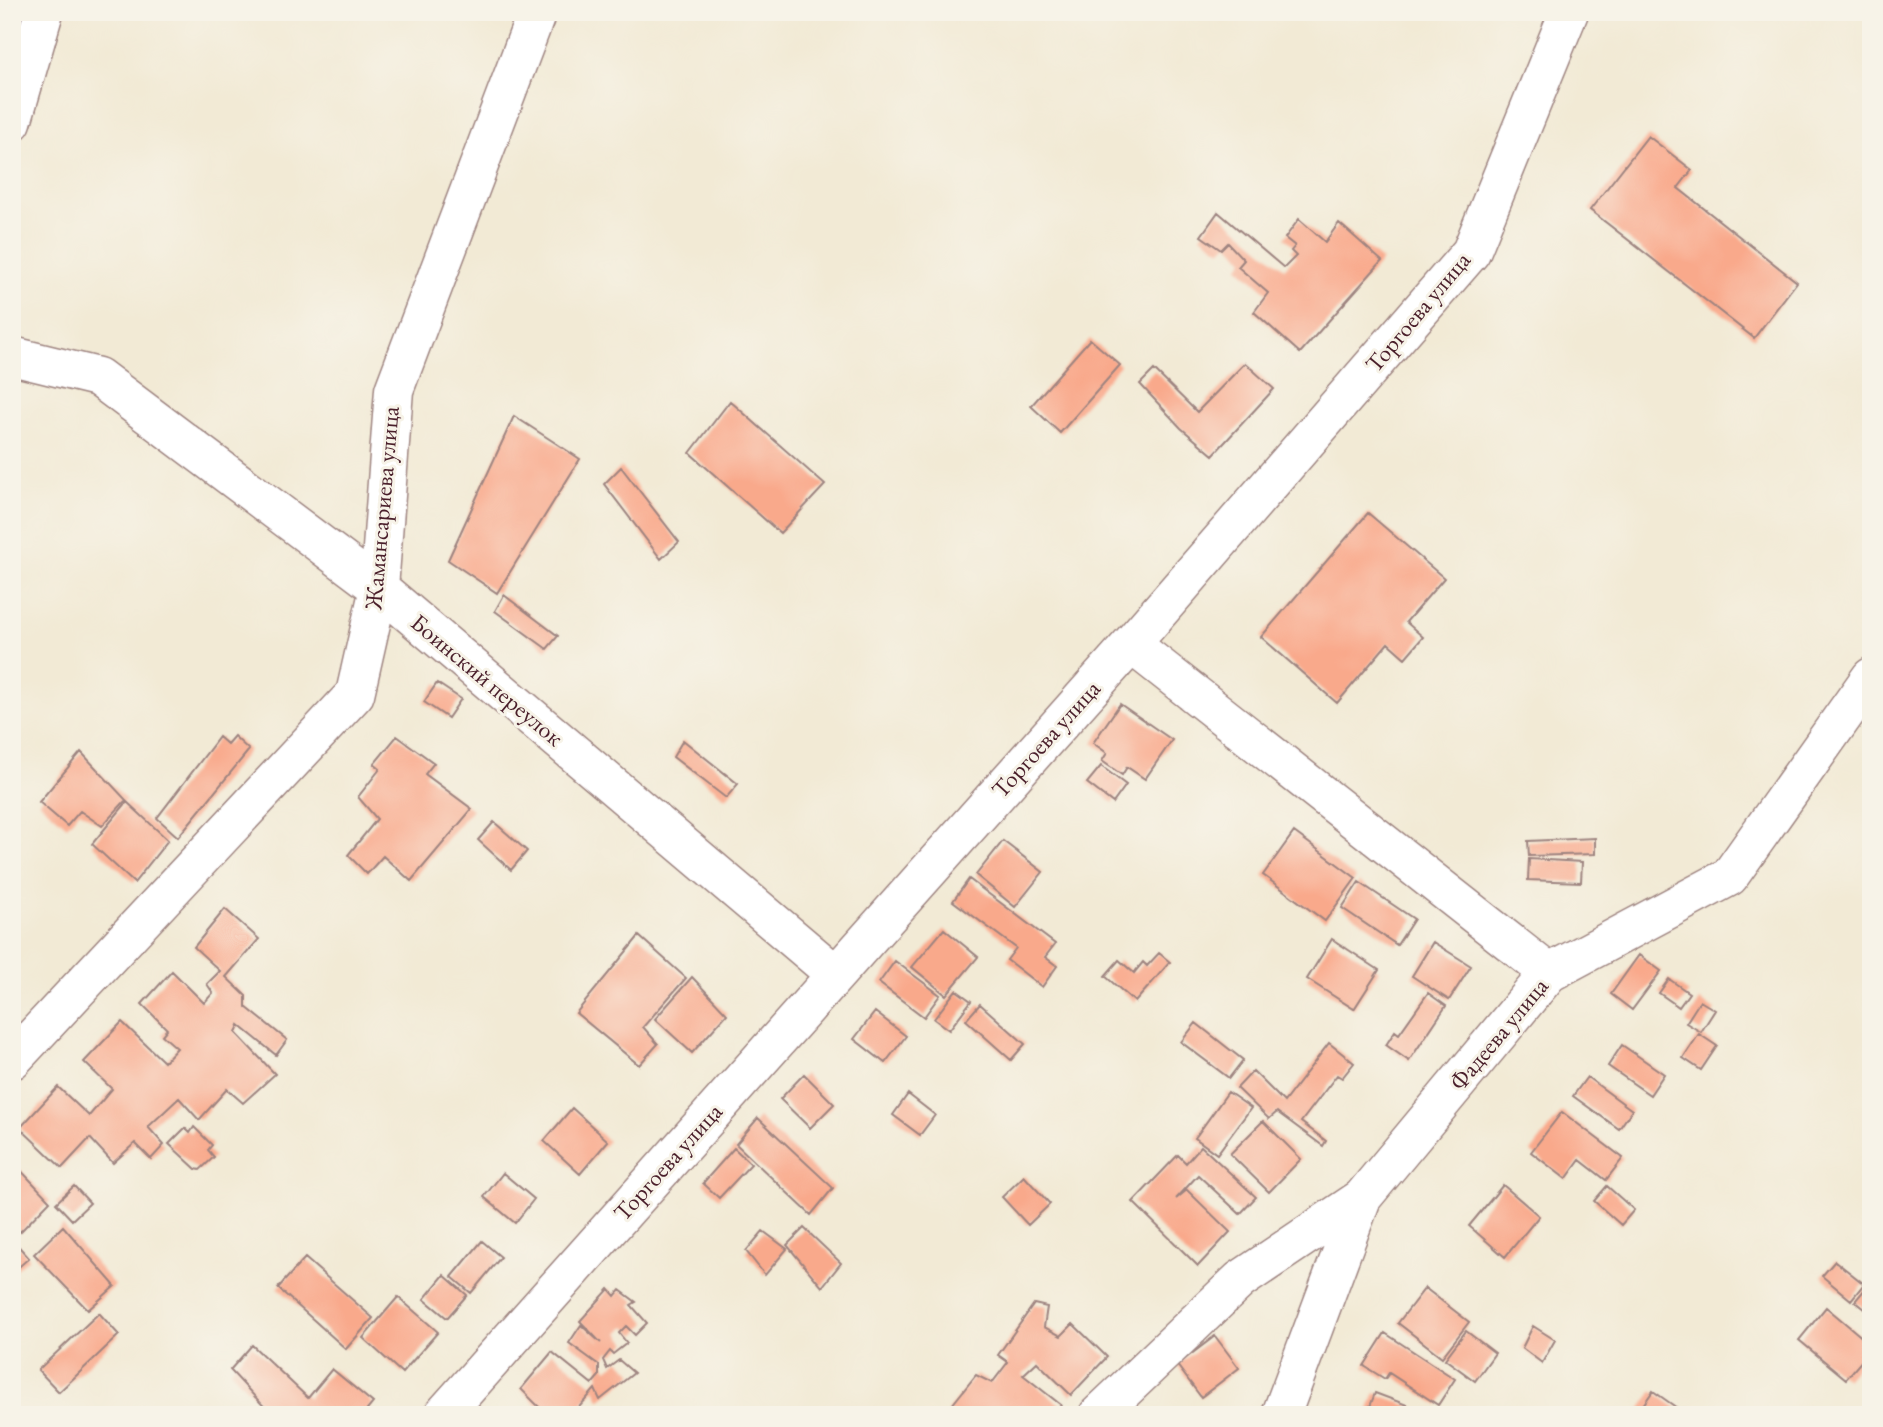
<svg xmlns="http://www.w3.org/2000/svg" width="1883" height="1427" viewBox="0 0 1883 1427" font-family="'EB Garamond',serif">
  <rect width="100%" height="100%" fill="#f7f3e8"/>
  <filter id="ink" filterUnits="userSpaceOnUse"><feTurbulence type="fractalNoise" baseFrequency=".0143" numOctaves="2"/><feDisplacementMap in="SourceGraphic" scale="14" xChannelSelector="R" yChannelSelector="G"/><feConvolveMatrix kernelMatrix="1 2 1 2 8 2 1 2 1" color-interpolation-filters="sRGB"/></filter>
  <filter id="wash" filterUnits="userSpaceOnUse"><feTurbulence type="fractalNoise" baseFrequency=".00686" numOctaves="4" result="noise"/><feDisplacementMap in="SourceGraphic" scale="28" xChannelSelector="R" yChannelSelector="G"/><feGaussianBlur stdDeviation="1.57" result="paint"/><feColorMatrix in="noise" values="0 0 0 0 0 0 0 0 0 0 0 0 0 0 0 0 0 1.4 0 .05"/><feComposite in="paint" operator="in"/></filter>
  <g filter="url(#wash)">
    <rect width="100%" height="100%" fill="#f2ead5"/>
    <g id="blocks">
      <path fill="#f9a98b" d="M1648,136L1692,170L1678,188L1797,282L1754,338L1590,210Z
        M1218,212L1284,268L1296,256L1291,251L1295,246L1285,238L1299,219L1325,242L1339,223L1382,261L1300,353L1254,312L1268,293L1238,267L1244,260L1228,243L1221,250L1201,236Z
        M1090,339L1120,365L1060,433L1031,406Z
        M1245,363L1274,389L1213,455L1181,428L1140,384L1154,370L1197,412Z
        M730,401L825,485L780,533L690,453Z
        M514,416L580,459L497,593L448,560Z
        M621,467L679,542L661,559L604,484Z
        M1368,513L1444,578L1406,622L1423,637L1405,658L1388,643L1337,703L1261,637Z
        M504,595L558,636L547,649L495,611Z
        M437,683L461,699L448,718L424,702Z
        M1120,704L1172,740L1145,779L1127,767L1122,775L1102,761L1107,753L1093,743Z
        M234,736L249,750L178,837L157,818L219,737L227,744Z
        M397,736L434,763L425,774L472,809L411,881L383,856L367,874L348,855L377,819L358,797L380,769L374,764Z
        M683,740L738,784L726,798L673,757Z
        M81,752L126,800L102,826L80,811L67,826L39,802Z
        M1101,766L1126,785L1113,803L1087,783Z
        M127,802L168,840L134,883L92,844Z
        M494,822L527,851L511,870L478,840Z
        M1294,832L1356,878L1325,921L1263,875Z
        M1595,838V854L1529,856L1528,841Z
        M1003,841L1043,872L1015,907L976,875Z
        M1529,859L1582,862L1581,882L1528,880Z
        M969,879L1055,944L1045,957L1057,966L1042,987L1007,960L1016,948L953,901Z
        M1359,882L1414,919L1397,945L1342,908Z
        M225,909L259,939L226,977L246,996V1007L287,1040L276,1055L239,1025L236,1033L275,1074L243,1103L227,1089L199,1120L179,1098L148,1127L164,1145L151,1159L135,1143L113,1163L90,1138L62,1168L20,1128L58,1087L89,1116L112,1089L84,1062L122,1022L164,1062L177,1048L162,1035L167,1029L142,1004L172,971L204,1003L213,993L207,984L220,971L194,947Z
        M944,929L978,957L946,995L912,967Z
        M639,936L686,978L643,1027L658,1044L639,1065L576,1013Z
        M1332,939L1379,970L1354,1009L1307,979Z
        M1433,942L1471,966L1449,1000L1412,976Z
        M1159,953L1170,962L1135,1002L1105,976L1119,960L1134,973L1143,962L1147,966Z
        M1639,955L1661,971L1632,1010L1611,994Z
        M895,961L940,995L924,1017L879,983Z
        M692,977L727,1014L692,1053L655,1019Z
        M1669,979L1689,993L1679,1007L1659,993Z
        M956,990L971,1001L949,1030L934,1019Z
        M1428,993L1446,1006L1409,1061L1386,1045L1395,1031L1399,1034Z
        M1700,1001L1715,1010L1701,1032L1686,1023Z
        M980,1004L1025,1044L1011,1060L966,1020Z
        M875,1012L906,1036L885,1063L854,1039Z
        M1196,1023L1243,1060L1229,1078L1181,1042Z
        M1699,1034L1717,1046L1701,1070L1683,1058Z
        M1329,1043L1354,1063L1342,1078L1337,1075L1301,1122L1326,1141L1323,1146L1277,1112L1269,1119L1237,1088L1253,1071L1284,1102Z
        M1622,1045L1664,1074L1650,1095L1608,1066Z
        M804,1074L834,1104L810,1128L780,1099Z
        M1587,1077L1632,1110L1619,1129L1573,1096Z
        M1228,1092L1251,1108L1217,1154L1195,1138Z
        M908,1094L935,1115L920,1135L893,1115Z
        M572,1108L608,1141L580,1174L544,1141Z
        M1562,1112L1623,1158L1606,1180L1580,1160L1566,1179L1531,1152Z
        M758,1118L833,1188L811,1215L736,1144Z
        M1263,1121L1301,1159L1269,1192L1230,1154Z
        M194,1127L212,1145L208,1150L214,1157L200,1170L196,1169L169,1144L185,1128L190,1133Z
        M1201,1146L1256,1197L1240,1214L1198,1175L1176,1199L1187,1190L1230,1232L1198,1266L1133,1202L1178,1155L1186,1163Z
        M734,1148L751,1164L719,1198L703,1183Z
        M12,1161L50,1201L20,1232L12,1224Z
        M503,1173L534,1199L515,1223L484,1197Z
        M1024,1176L1050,1204L1028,1225L1002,1197Z
        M1503,1185L1539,1216L1505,1257L1469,1226Z
        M74,1186L90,1203L72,1220L56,1203Z
        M1607,1186L1634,1210L1621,1225L1594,1201Z
        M63,1226L115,1286L88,1310L34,1254Z
        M804,1228L841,1263L822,1287L787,1245Z
        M763,1231L787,1249L765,1275L746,1251Z
        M12,1239L29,1258L13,1272L12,1270Z
        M482,1241L501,1257L471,1293L452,1277Z
        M305,1258L373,1318L346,1349L278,1288Z
        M1835,1261L1864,1284L1851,1300L1822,1276Z
        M444,1275L467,1295L447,1318L424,1299Z
        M1871,1282V1314L1855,1301Z
        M1425,1288L1469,1322L1442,1357L1398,1323Z
        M609,1289L615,1296L620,1290L636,1302L631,1305L647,1323L635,1335L626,1326L619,1333L627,1343L613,1354L610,1351L603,1360L607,1369L619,1360L634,1373L600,1400L595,1389L572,1415H547L521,1389L552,1352L592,1384L599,1376V1365L569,1343L581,1325L601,1343L580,1321Z
        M398,1297L438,1332L402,1373L363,1338Z
        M1034,1304L1047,1307L1044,1327L1061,1336L1073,1324L1107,1357L1071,1395L1037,1362L1023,1375L1061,1405L1053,1415H955L948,1410L976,1375L992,1383L1008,1362L998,1355Z
        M1826,1307L1871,1345V1350L1846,1379L1799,1340Z
        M99,1313L119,1335L59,1392L38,1370Z
        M1533,1326L1555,1340L1542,1363L1522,1348Z
        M1466,1331L1495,1353L1475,1381L1445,1359Z
        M1385,1333L1455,1379L1438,1405L1389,1373L1385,1379L1364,1366Z
        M1215,1336L1239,1368L1201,1397L1177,1365Z
        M252,1345L308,1398L332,1369L373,1403L363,1415H272L230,1370Z
        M1653,1391L1687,1415H1636Z
        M1375,1393L1415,1408L1413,1415H1367Z"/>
    </g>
  </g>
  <g filter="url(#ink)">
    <use href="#blocks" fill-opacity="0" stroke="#9e8480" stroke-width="2"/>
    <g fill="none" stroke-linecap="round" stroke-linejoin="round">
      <defs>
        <path id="minor" d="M12,122L44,12
          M12,356L98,377L379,588L835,974
          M1131,644L1549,973
          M12,1060L355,694L379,588L394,390L537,12
          M443,1415L1131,644L1471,252L1569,12
          M1098,1415L1240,1280L1362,1198
          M1281,1415L1362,1198L1549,973L1729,877L1871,677"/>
      </defs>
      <use href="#minor" stroke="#9e8480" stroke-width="41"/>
      <use href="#minor" stroke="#fff" stroke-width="38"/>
    </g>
  </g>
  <g text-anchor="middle" stroke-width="6" stroke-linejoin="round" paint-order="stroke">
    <g font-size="24" fill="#4a1f2b" stroke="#f7f3e8">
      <text transform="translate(1418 312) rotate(-50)" y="8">Торгоева улица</text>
      <text transform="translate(382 508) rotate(-85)" y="8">Жамансариева улица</text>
      <text transform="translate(487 680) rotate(40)" y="8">Боинский переулок</text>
      <text transform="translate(1046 739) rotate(-48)" y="8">Торгоева улица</text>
      <text transform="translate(1499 1034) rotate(-50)" y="8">Фадеева улица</text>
      <text transform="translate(668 1162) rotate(-48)" y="8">Торгоева улица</text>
    </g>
  </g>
  <rect width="1883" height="1427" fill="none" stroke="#f7f3e8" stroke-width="42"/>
</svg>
